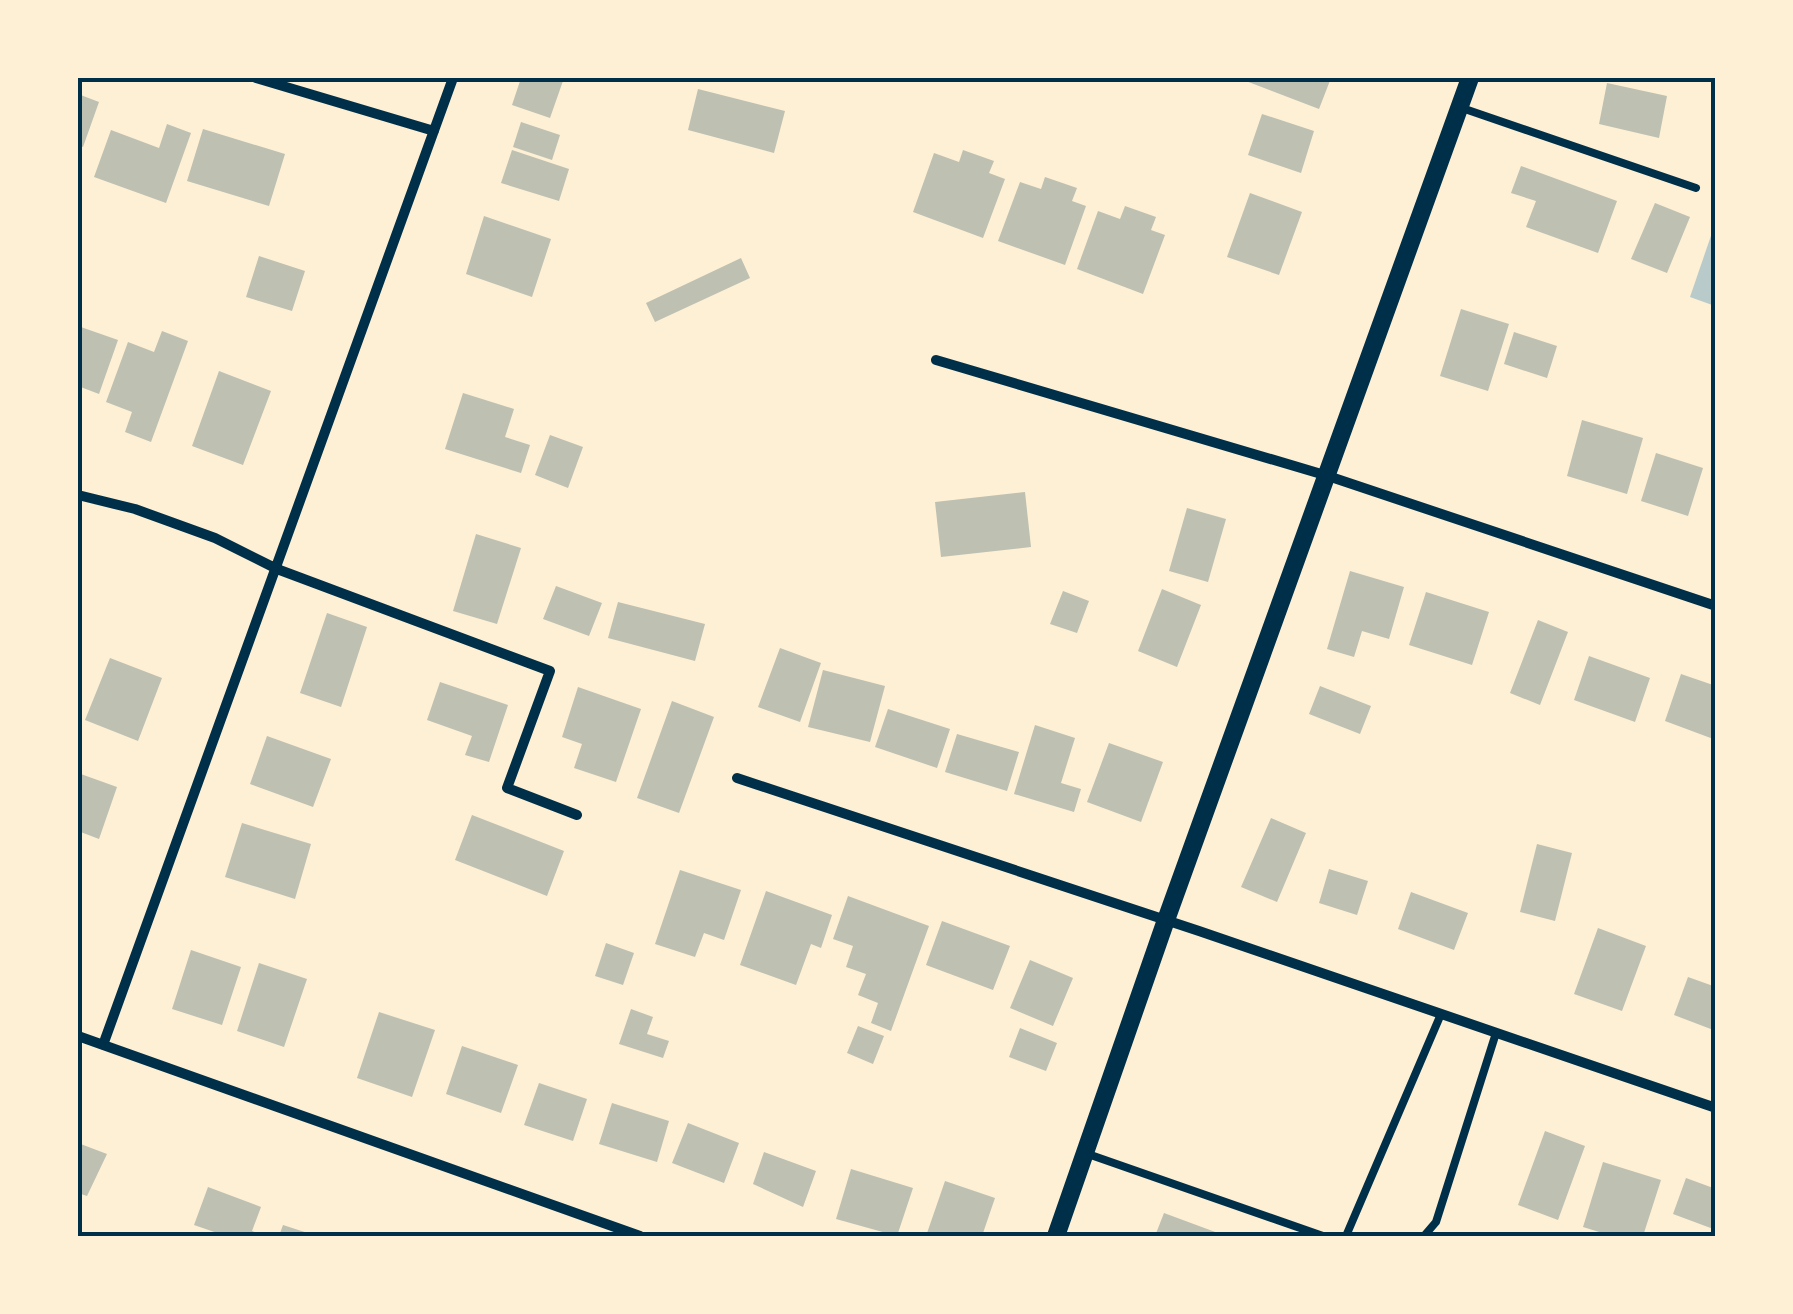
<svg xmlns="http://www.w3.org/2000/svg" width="1793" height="1314" viewBox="0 0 1793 1314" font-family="'Exo 2',sans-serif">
  <rect width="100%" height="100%" fill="#fdf0d5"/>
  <path fill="#b9caca" d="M1715,224V306L1690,297Z"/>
  <path fill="#bec0b2" d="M521,78H564L550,118L512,105Z
    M1238,78H1331L1319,109Z
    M1607,83L1667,96L1659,138L1599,124Z
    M698,89L785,111L774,153L688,130Z
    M78,94L99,102L83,147L78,145Z
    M1262,114L1314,131L1301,173L1248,155Z
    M521,122L560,135L552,160L513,147Z
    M167,124L191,133L166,203L94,177L111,130L159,148Z
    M203,129L285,154L269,206L187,181Z
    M512,150L569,169L559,201L501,183Z
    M963,150L994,161L989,173L1005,179L983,238L913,212L934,153L959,162Z
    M1521,166L1617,201L1598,253L1526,227L1536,201L1511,193Z
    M1045,177L1077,188L1072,201L1086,206L1065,265L998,241L1020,182L1041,189Z
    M1250,193L1302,212L1279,275L1227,257Z
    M1655,203L1690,217L1667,273L1631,259Z
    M1125,206L1156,217L1151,230L1165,235L1143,294L1077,269L1098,211L1120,219Z
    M484,216L551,239L532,297L466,274Z
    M259,256L305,271L292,311L246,297Z
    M741,258L750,278L655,322L646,303Z
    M1461,309L1509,324L1488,391L1440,376Z
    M78,326L118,340L99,394L78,386Z
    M162,331L188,341L151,442L125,432L132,412L106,402L128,342L154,352Z
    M1514,332L1557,346L1547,378L1504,364Z
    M219,371L271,391L243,465L192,446Z
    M463,393L514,409L505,437L530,445L521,473L445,449Z
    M1582,420L1643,438L1627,494L1567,476Z
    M550,435L583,447L568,488L535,475Z
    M1656,453L1703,468L1688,516L1641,501Z
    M1025,492L1031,547L941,557L935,502Z
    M1187,508L1226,519L1208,582L1169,571Z
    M476,534L521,548L497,624L453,611Z
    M1350,571L1404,587L1389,639L1362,631L1354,657L1327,649Z
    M556,586L602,603L589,636L543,619Z
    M1162,589L1201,605L1177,667L1138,651Z
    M1063,591L1089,601L1077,633L1050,624Z
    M1426,592L1489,612L1472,665L1409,645Z
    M618,602L705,624L695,661L608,638Z
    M327,613L367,627L341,707L300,693Z
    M1538,620L1568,632L1540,705L1510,693Z
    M780,648L821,663L800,722L758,707Z
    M1589,656L1650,678L1635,722L1574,700Z
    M110,658L162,678L138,741L85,720Z
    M823,670L885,686L870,742L808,727Z
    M1681,674L1716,686V740L1665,721Z
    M440,682L508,705L489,762L465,755L472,736L427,720Z
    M1320,686L1371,706L1360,734L1309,714Z
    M578,687L641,709L616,782L574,768L582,744L562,737Z
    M672,701L714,717L679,813L637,798Z
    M888,709L950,729L937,768L875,747Z
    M1035,725L1075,738L1061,783L1081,789L1074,812L1014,794Z
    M957,734L1019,752L1007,791L945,772Z
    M267,736L331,759L313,807L250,784Z
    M1109,743L1163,762L1141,822L1087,802Z
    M78,773L117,787L99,839L78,831Z
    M472,815L564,851L547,896L455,860Z
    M1271,818L1306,833L1277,902L1241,887Z
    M242,823L311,844L295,899L225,877Z
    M1537,844L1572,853L1555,921L1520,912Z
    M1329,869L1368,881L1357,915L1319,903Z
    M680,870L741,890L724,940L704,933L695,957L655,944Z
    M766,891L832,915L821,948L811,944L796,985L740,965Z
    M1411,892L1468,913L1454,950L1398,929Z
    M848,896L929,926L891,1031L871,1023L878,1003L858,995L866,974L846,967L853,946L833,939Z
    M942,921L1010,946L993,990L926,965Z
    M1598,928L1646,946L1622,1011L1574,994Z
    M606,943L634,953L623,985L595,976Z
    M191,950L241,967L222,1025L172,1009Z
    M1030,960L1073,978L1053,1026L1010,1008Z
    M259,963L307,979L284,1047L237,1031Z
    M1688,977L1716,987V1031L1674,1015Z
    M631,1009L653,1017L647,1034L669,1041L663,1058L619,1044Z
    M379,1012L435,1030L412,1097L357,1078Z
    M858,1026L884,1036L873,1064L847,1053Z
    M1020,1028L1057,1043L1046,1071L1009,1057Z
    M462,1046L518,1065L501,1113L446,1094Z
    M539,1083L587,1099L573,1141L524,1125Z
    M612,1103L669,1121L657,1162L599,1144Z
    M688,1123L739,1143L724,1183L672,1163Z
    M1545,1131L1585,1146L1558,1220L1518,1205Z
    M78,1143L107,1154L87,1196L78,1193Z
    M764,1152L816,1171L803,1207L753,1184Z
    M1603,1162L1661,1180L1643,1236H1612L1583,1227Z
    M851,1169L913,1188L897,1236L836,1219Z
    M1686,1178L1716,1189V1230L1673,1214Z
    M945,1181L995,1198L982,1236H926Z
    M208,1187L261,1207L252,1231L266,1236H226L194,1225Z
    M1164,1213L1226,1236H1155Z
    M283,1225L317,1236H279Z"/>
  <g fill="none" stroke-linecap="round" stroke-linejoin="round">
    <path stroke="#003049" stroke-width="8" d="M1459,107L1696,188
      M1085,1153L1323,1236
      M1346,1236L1441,1014
      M1424,1236L1436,1222L1496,1033"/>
    <path stroke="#003049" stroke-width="10" d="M256,78L434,131
      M936,360L1328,476L1716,606
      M78,495L135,509L215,538L277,569L550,671L507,788L577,815
      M737,778L1199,931L1716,1108
      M78,1036L640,1236
      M103,1045L453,78"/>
    <path stroke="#003049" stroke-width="18" d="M1056,1236L1166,920L1470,78"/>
  </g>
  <rect width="1793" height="1314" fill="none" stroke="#fdf0d5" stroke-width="160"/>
  <rect x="80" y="80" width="1633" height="1154" fill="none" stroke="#003049" stroke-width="4"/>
</svg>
